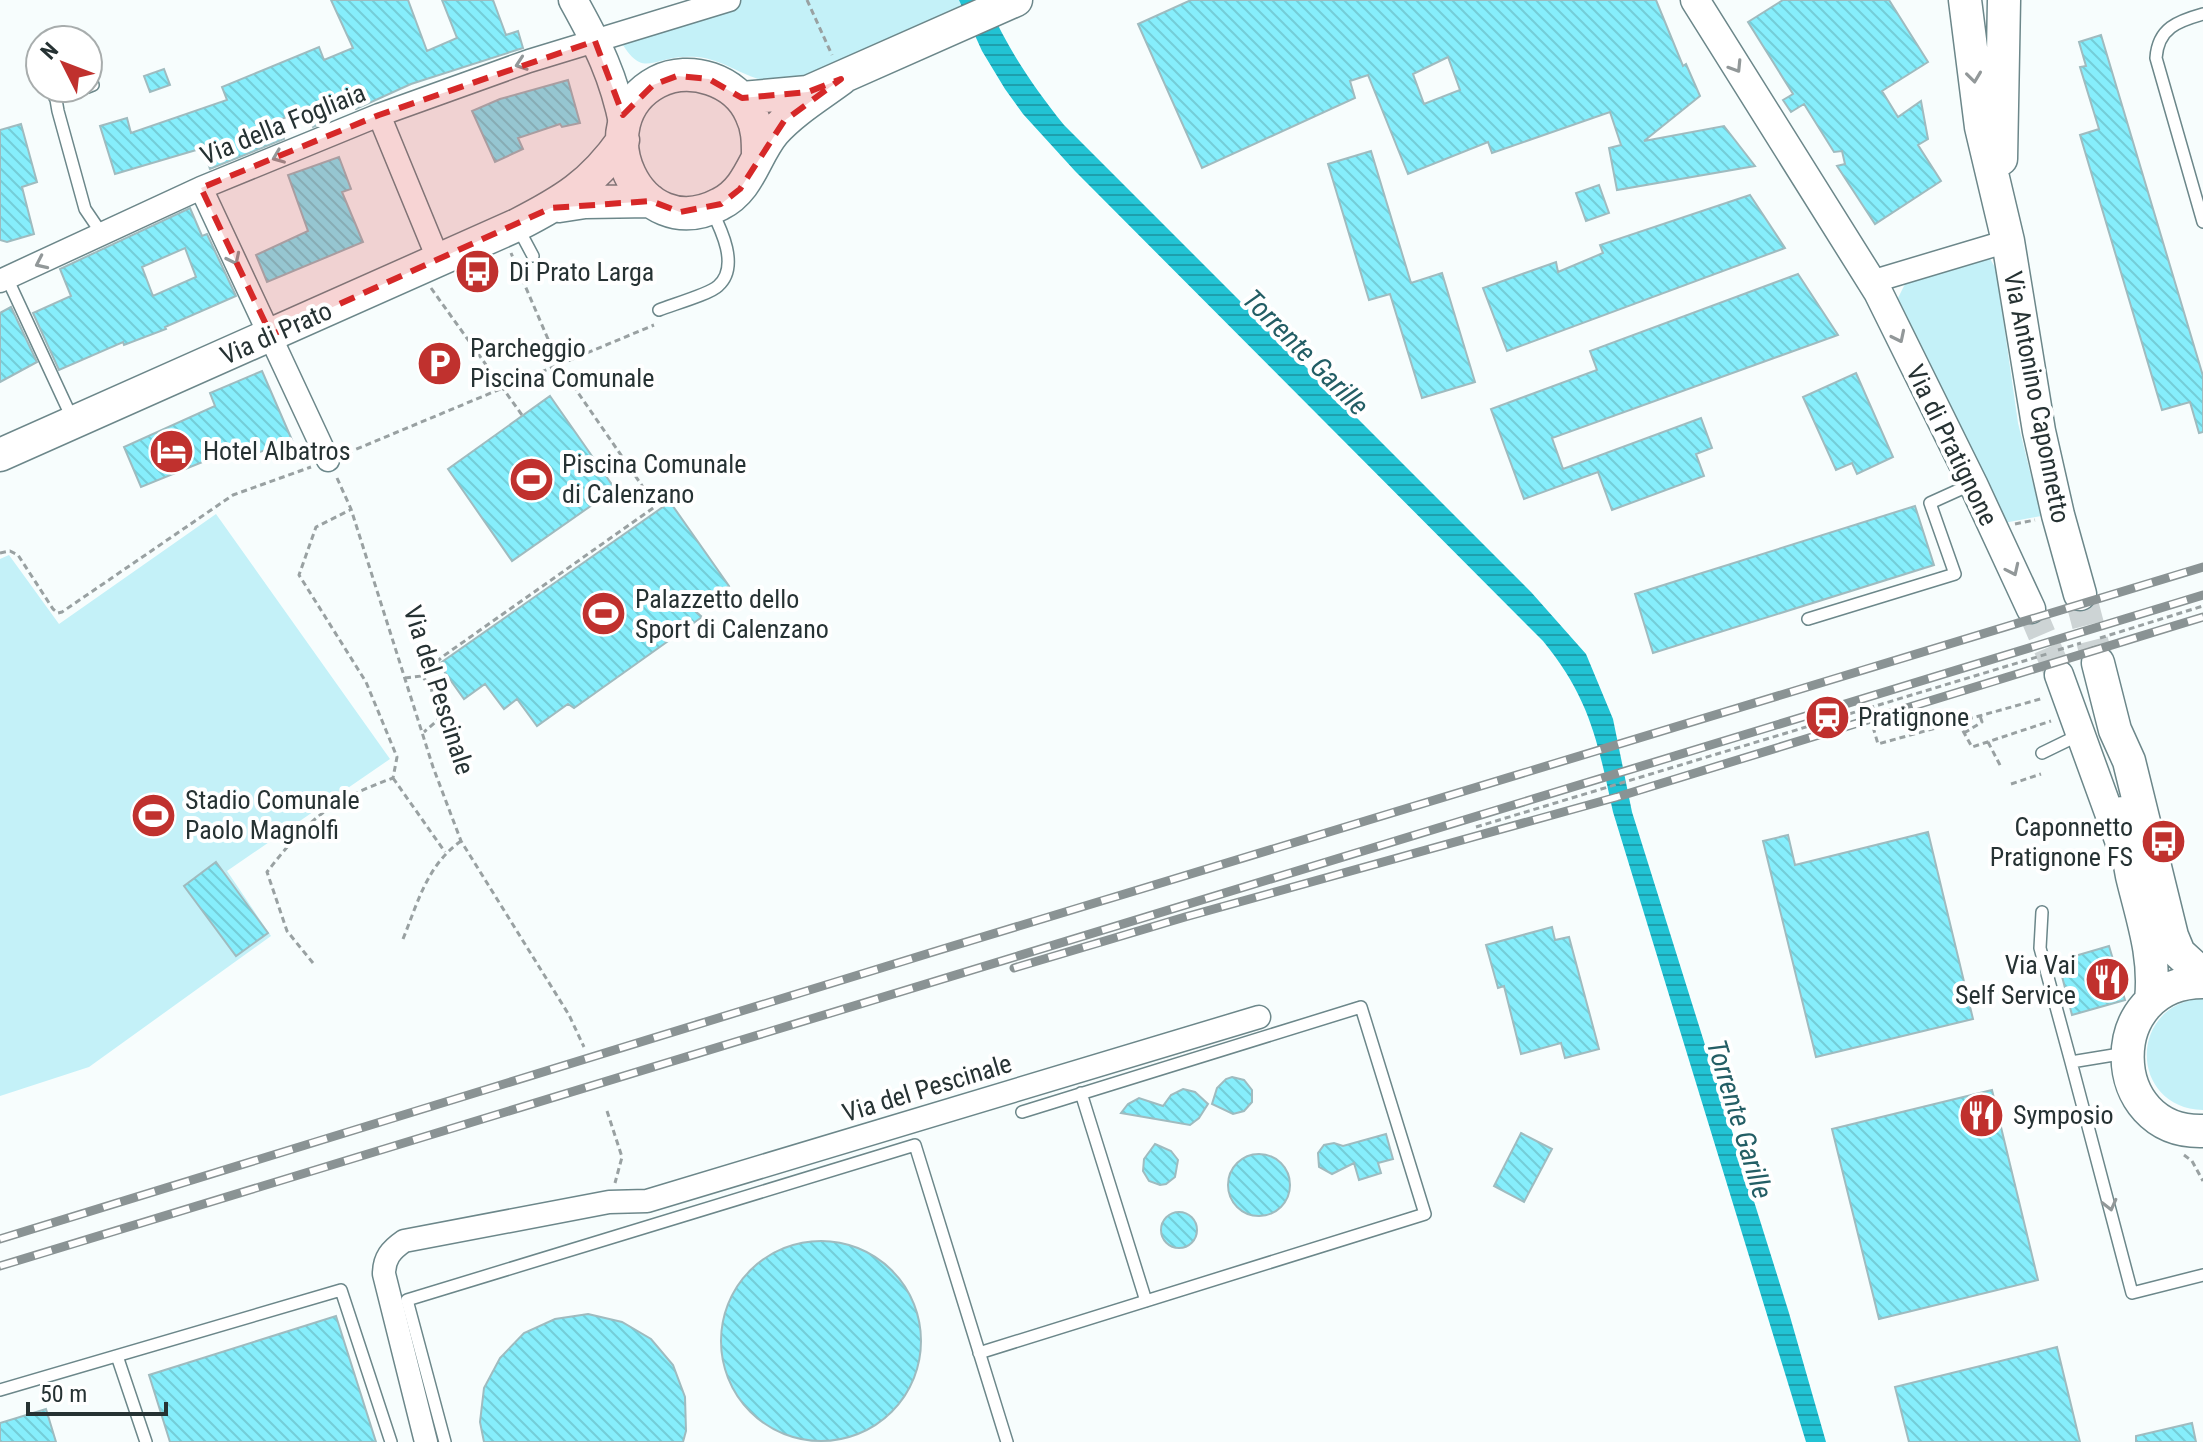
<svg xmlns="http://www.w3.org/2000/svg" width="2203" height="1442" viewBox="0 0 2203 1442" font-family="'Roboto Condensed',sans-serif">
  <defs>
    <pattern id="water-rules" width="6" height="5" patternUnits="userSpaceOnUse" patternTransform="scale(2)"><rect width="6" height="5" fill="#22c3d4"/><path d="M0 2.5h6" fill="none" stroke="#1d9fad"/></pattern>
    <pattern id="building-back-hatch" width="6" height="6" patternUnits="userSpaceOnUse" patternTransform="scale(2)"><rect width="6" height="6" fill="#86eefc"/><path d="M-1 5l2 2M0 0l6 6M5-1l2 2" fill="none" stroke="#74cdd8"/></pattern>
  </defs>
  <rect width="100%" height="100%" fill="#f7fdfd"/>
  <path fill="#c4f1f8" d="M698,0H982C946,16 911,32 875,47C846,60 804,85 772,82C745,79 724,59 697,57C647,53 645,88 613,28Z
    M1989,257L1996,269L2018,423L2041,516L2004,523L1898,298L1906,282Z
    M216,514L390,759L227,871L271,936L89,1067L0,1096V559L9,555L59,624Z
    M2203,998V1110C2129,1108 2127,1004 2203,998Z"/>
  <path fill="url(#water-rules)" d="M959,0H986C1009,51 1030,82 1064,125L1531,592L1586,654L1613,719L1632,812L1789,1313L1826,1442H1806L1613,812C1598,743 1590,698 1543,641L1075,171L1023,114L1005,89L982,51Z"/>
  <path fill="url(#building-back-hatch)" stroke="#9fbbbf" stroke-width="2" fill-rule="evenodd" d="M331,0H408L427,51L457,38L442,0H493L506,35L518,31L523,48L411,84L356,109L351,98L322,110L327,121L313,127L305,109L277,121L284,139L210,169L203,148L115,174L100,126L127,118L131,133L227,100L222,87L319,47L324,60L353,48Z
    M1191,0H1656L1683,66L1686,64L1700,96L1644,141L1724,126L1755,166L1617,190L1609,148L1621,145L1610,112L1492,153L1488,142L1408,174L1368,75L1350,81L1355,98L1202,168L1138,24ZM1448,57L1460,90L1424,104L1413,74Z
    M1783,0H1889L1928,62L1882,91L1898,117L1921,101L1928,139L1918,145L1941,181L1875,224L1837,166L1845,164L1842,151L1834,152L1804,104L1791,112L1783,100L1793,94L1748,22Z
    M2101,35L2203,376V432L2199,433L2190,402L2162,410L2080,135L2099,129L2080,67L2086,66L2079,42Z
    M164,69L170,85L150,92L144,76Z
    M568,80L580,123L562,127L560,124L518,138L523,149L495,162L472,111L500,99Z
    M21,124L37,182L22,187L34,234L7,242L0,240V130Z
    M1371,151L1411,283L1442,273L1475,382L1422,398L1390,294L1369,300L1328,164Z
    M339,157L351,189L342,192L363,242L267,282L256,255L308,231L288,175Z
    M1599,185L1609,213L1586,221L1576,193Z
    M1750,195L1785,248L1507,351L1483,288L1556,262L1558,272L1603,253L1600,245Z
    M190,208L202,236L207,234L236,296L165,327L166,329L124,345L123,342L59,370L33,313L71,296L60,269ZM185,248L196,277L153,296L142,267Z
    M1798,274L1838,335L1552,438L1563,469L1701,418L1712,448L1696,454L1704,476L1612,510L1598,472L1524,499L1491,409L1597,370L1590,351Z
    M11,307L37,362L0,382V313Z
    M262,371L292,440L236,461L232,450L141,487L124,447L215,406L210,393Z
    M1856,373L1893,457L1857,474L1852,463L1836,470L1803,397Z
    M550,396L615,489L512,561L448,469Z
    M670,502L729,586L694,610L702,617L574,708L568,704L537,726L517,699L504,709L485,684L464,699L439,664Z
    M1915,506L1934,565L1653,653L1635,594Z
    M1928,832L1973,1019L1816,1057L1763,841L1788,835L1795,865Z
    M216,862L268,933L236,956L184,886Z
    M1552,927L1555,940L1569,937L1599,1049L1565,1058L1561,1043L1521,1054L1504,986L1498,988L1486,945Z
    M2109,946L2125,1000L2072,1015L2058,961Z
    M1232,1077L1244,1080L1252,1090V1102L1244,1111L1233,1114L1212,1104L1217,1088L1226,1079Z
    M1183,1089L1195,1092L1208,1104L1199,1118L1190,1125L1121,1113L1128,1104L1139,1098L1163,1106L1171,1095Z
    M1992,1090L2038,1280L1879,1319L1832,1129Z
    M1521,1133L1552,1149L1524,1202L1494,1186Z
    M1386,1134L1393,1159L1378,1163L1381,1173L1359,1180L1354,1163L1332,1174L1319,1167L1318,1153L1324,1145L1334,1143L1343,1146Z
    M1155,1144L1171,1151L1178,1160L1175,1177L1166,1184L1160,1185L1149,1181L1143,1171L1144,1159Z
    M1228 1185a31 31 0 1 1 62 0a31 31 0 1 1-62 0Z
    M1161 1230a18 18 0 1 1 36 0a18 18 0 1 1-36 0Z
    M721 1341a100 100 0 1 1 200 0a100 100 0 1 1-200 0Z
    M588,1314L622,1322L651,1339L673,1365L685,1397L686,1431L683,1442H484L480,1422L484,1388L500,1358L524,1333L555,1319Z
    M336,1316L376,1442H170L149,1375Z
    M2057,1347L2080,1442H1909L1895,1387Z
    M46,1409L56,1442H0V1423Z
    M2192,1423L2196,1442H2136V1436Z"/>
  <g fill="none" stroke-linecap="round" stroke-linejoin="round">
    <path stroke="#cdd4d5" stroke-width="28" stroke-dasharray="28 14" stroke-linecap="butt" d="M2031,609L2059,675"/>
    <path stroke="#cdd4d5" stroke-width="32" stroke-dasharray="32 16" stroke-linecap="butt" d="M2080,594L2098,663"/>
    <defs>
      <path id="service" d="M2203,14C2178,21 2158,28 2156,58L2203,222
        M88,70L93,85L88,87
        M54,88L58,111L85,209L102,234
        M55,98L85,88
        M517,226L533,256
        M7,278L72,418
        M659,310C671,305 710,294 718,286C740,267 721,229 711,209
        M1808,619L1955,574L1930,503L1972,484
        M2042,753L2081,734
        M2042,912L2040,948L2071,1062
        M2126,1053L2071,1062L2132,1293L2203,1275
        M1081,1093L1146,1301
        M979,1353L1425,1214L1361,1007L1022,1112
        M117,1356L146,1442
        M0,1390L341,1290L391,1442
        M445,1442L407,1300L915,1145L1007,1442"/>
      <path id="minor" d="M379,115L439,261
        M201,188L328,460
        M0,281L201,188L379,115L529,61L729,0
        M1871,282L2008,241
        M426,1442L384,1274C384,1258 391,1250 404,1241L609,1202L647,1201L1259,1017"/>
      <path id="tertiary" d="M573,0C598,45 614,76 624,127
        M1695,0L1878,292L1973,484L2031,609
        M2059,675L2120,843"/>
      <path id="secondary" d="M1965,0L1981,127L2008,241L2039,431L2058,515L2080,594
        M742,98L808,92L1016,0
        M758,156C758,141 758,128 751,114C736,80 690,65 657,82C583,121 637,248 720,204C750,189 754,156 774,132C793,111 818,96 841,79
        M2001,159L2004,0
        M559,206L585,202L651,201
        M0,455L517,225C564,201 592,184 623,140
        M2098,663L2115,730L2129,761L2172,936L2179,953L2203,975
        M2122,813C2125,834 2128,855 2132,876C2142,918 2156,956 2151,1000
        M2203,982C2101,982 2104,1134 2203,1131"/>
    </defs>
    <use href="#service" stroke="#6c878a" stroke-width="14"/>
    <use href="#minor" stroke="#6c878a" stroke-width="25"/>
    <use href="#tertiary" stroke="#6c878a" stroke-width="31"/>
    <use href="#secondary" stroke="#6c878a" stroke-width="35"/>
    <path stroke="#99a1a2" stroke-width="3" stroke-dasharray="6 4" stroke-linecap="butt" d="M807,0L832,55
      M431,288L522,415
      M347,453L654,325
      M337,478L351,509L433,767L461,841L569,1015L584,1047
      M2015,524L2035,520
      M0,553L10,551L18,555L53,609L58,613L62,612L233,495L311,467
      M2100,638L2203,606
      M2058,650L2081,643
      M422,676L442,657L656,506L548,349V339L511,253
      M405,678L422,676L431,687L438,720L424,732
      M438,720L453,718
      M1958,722L1972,747L2051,721
      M1873,727L1878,744L2044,698
      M1964,733L1982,722L1980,716
      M1988,742L2001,767
      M393,778L445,852
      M2011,784L2041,774
      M1476,827L2047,654
      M403,939C418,902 427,865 461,841
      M313,963L287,931L267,872C308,819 330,801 393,778L397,757L366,682L299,575L316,527L350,510
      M607,1111L622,1157L615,1183
      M2184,1155L2192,1161L2203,1181"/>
    <use href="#service" stroke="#fff" stroke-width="11"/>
    <use href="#minor" stroke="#fff" stroke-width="22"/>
    <use href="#tertiary" stroke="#fff" stroke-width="28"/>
    <use href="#secondary" stroke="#fff" stroke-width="32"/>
    <defs>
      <path id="rail" d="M1014,968L1185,917L1617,797L2203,617
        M0,1239L933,952L2203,567
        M0,1266L2203,595"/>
    </defs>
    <use href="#rail" stroke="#8a9394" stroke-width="9"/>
    <use href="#rail" stroke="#fff" stroke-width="6" stroke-dasharray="18" stroke-linecap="butt"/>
  </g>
  <defs><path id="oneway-chevron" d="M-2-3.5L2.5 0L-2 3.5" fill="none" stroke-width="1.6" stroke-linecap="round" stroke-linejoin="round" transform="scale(2)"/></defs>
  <g stroke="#929899">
    <use href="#oneway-chevron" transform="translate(521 64) rotate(161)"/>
    <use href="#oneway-chevron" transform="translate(1736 67) rotate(58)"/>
    <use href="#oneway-chevron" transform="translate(1974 77) rotate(83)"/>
    <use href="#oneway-chevron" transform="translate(278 157) rotate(158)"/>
    <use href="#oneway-chevron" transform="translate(234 259) rotate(64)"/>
    <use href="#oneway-chevron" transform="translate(41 263) rotate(155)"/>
    <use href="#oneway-chevron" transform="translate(1899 337) rotate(64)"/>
    <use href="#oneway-chevron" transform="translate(2013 570) rotate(65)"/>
    <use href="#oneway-chevron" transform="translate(2110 1205) rotate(76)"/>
  </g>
  <path fill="#d62828" fill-opacity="0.2" stroke="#d62828" stroke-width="6" stroke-dasharray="16 10" stroke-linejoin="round" d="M595,41L623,115L653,85L677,76L709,79L742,98L808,92L841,79L784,121L740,189L721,204L680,212L651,201L551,208L271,335L201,188L379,115Z"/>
  <defs>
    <symbol id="bus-disc" viewBox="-11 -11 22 22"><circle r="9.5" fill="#c0312e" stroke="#fff"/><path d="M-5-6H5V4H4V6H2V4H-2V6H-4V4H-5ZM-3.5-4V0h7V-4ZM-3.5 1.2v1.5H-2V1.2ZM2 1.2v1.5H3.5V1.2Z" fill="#fff"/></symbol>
    <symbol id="parking-disc" viewBox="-11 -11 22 22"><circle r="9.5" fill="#c0312e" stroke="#fff"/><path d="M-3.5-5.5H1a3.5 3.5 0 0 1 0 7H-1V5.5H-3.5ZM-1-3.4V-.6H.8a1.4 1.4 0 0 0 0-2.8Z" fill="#fff"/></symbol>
    <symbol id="hotel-disc" viewBox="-11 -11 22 22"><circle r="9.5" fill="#c0312e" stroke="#fff"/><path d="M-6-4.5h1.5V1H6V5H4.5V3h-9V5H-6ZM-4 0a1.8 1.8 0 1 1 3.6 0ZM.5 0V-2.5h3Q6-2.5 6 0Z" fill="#fff"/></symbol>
    <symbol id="stadium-disc" viewBox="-11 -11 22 22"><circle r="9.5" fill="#c0312e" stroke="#fff"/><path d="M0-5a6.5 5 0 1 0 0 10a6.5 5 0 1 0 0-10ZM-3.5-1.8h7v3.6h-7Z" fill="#fff"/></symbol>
    <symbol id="station-disc" viewBox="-11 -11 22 22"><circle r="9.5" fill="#c0312e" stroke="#fff"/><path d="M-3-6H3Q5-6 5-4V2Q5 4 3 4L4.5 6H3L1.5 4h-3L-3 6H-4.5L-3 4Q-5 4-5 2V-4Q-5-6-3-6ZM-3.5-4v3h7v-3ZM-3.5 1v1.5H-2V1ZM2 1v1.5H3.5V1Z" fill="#fff"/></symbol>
    <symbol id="restaurant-disc" viewBox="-11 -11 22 22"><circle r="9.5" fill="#c0312e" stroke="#fff"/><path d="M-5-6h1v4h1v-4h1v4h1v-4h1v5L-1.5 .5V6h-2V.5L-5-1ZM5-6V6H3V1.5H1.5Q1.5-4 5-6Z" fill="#fff"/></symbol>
  </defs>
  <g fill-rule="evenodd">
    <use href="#bus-disc" x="452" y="246" width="51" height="51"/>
    <use href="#parking-disc" x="414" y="338" width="51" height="51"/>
    <use href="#hotel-disc" x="146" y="426" width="51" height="51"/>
    <use href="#stadium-disc" x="506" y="454" width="51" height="51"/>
    <use href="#stadium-disc" x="578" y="588" width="51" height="51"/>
    <use href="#station-disc" x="1802" y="692" width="51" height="51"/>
    <use href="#stadium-disc" x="128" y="790" width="51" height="51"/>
    <use href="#bus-disc" x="2138" y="816" width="51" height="51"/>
    <use href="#restaurant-disc" x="2082" y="954" width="51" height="51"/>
    <use href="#restaurant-disc" x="1956" y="1090" width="51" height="51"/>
  </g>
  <g text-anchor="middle" stroke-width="8" stroke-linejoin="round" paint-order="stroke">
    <g font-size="26" fill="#263233" stroke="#fff">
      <text transform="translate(283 124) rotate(-22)" y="9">Via della Fogliaia</text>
      <text transform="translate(276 333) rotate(-24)" y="9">Via di Prato</text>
      <text transform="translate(2037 397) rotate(79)" y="9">Via Antonino Caponnetto</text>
      <text transform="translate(1952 445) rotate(64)" y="9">Via di Pratignone</text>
      <text transform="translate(439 690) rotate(72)" y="9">Via del Pescinale</text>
      <text transform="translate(927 1088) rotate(-17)" y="9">Via del Pescinale</text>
    </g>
    <g font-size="26" fill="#263233" stroke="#fff" text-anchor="start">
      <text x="509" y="281">Di Prato Larga</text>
      <text x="470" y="357">Parcheggio<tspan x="470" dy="30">Piscina Comunale</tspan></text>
      <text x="203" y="460">Hotel Albatros</text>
      <text x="562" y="473">Piscina Comunale<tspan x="562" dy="30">di Calenzano</tspan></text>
      <text x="635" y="608">Palazzetto dello<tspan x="635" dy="30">Sport di Calenzano</tspan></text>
      <text x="1858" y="726">Pratignone</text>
      <text x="185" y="809">Stadio Comunale<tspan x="185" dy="30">Paolo Magnolfi</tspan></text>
      <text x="2133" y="836" text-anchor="end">Caponnetto<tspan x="2133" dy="30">Pratignone FS</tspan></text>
      <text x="2076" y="974" text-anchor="end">Via Vai<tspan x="2076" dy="30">Self Service</tspan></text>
      <text x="2013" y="1124">Symposio</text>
    </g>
    <g font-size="28" font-style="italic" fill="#235e65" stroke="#fff">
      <text transform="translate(1306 352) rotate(45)" y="10">Torrente Garille</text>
      <text transform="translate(1740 1119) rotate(73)" y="10">Torrente Garille</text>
    </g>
  </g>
  <g transform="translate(64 64) rotate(312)"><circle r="38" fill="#ffffff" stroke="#a8adad" stroke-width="2"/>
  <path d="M0-6L14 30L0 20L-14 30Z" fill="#c0312e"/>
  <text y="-12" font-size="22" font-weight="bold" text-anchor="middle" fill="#263233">N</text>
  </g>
  <path d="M28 1402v12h138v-12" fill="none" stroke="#263233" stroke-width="4"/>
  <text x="40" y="1402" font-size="24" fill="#263233" stroke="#ffffff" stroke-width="6" paint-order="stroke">50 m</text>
</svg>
